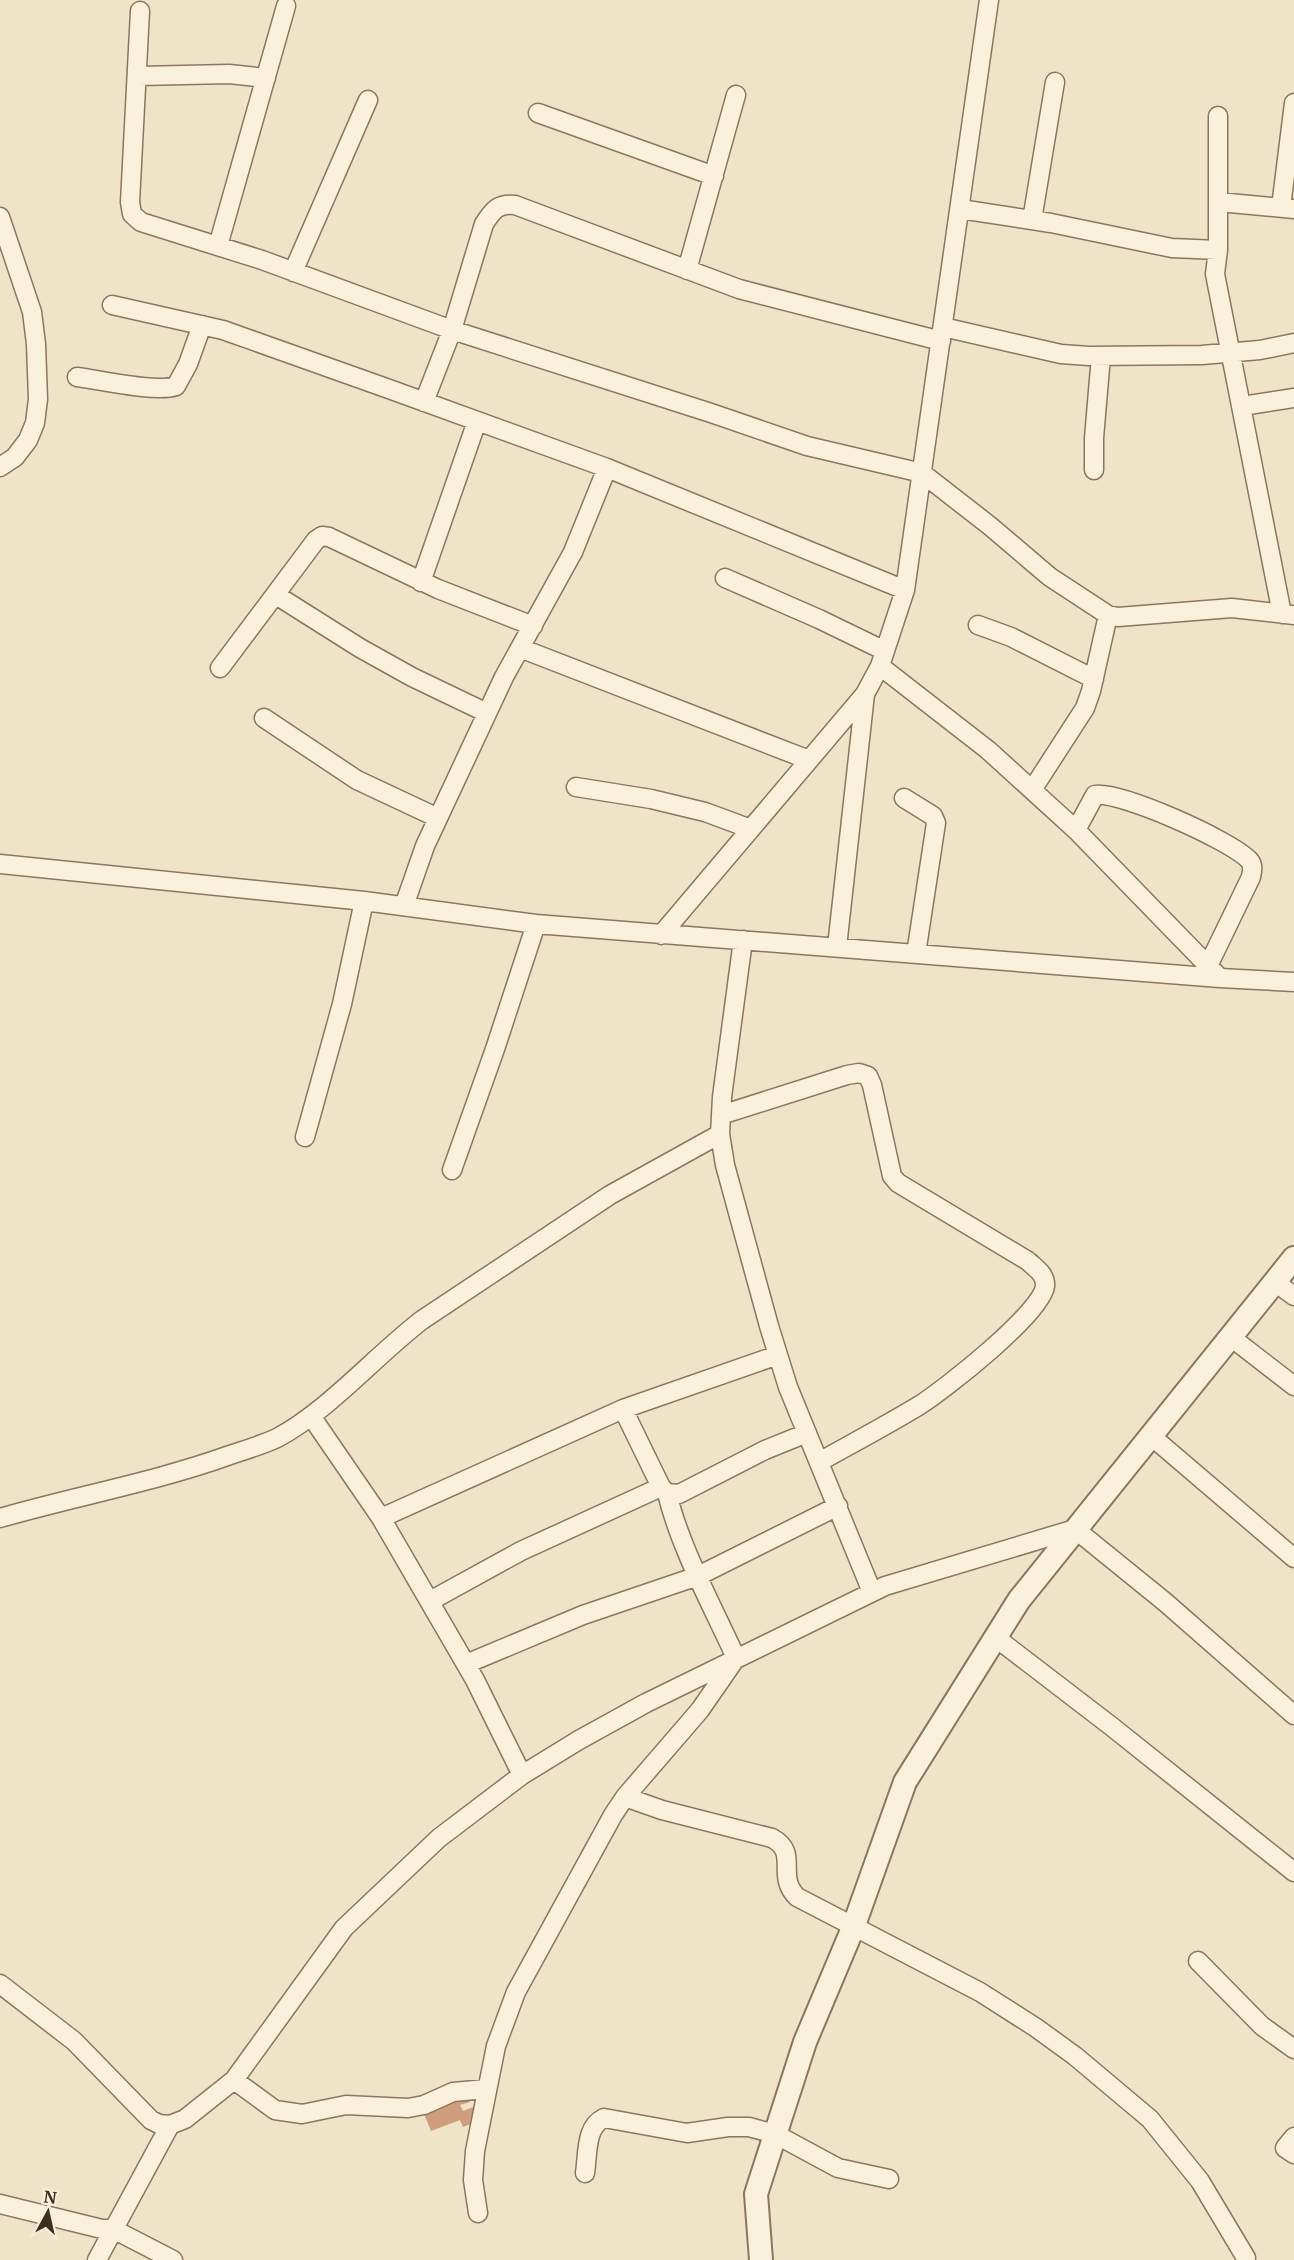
<svg xmlns="http://www.w3.org/2000/svg" width="1294" height="2260" viewBox="0 0 1294 2260" font-family="Merriweather,serif">
  <rect width="100%" height="100%" fill="#f0e4c8"/>
  <path fill="#cf9f7d" d="M466,2094L470,2102L460,2105L463,2111L473,2107L478,2121L463,2127L460,2120L431,2131L423,2111Z"/>
  <g fill="none" stroke-linecap="round" stroke-linejoin="round">
    <defs>
      <path id="minor" d="M140,11L130,202L132,214L141,222L262,260L452,330L711,413L807,446L922,473L990,526L1050,577L1108,615L1118,617L1232,608L1294,615
        M138,76L229,74L266,78
        M538,113L714,176
        M1218,116V250L1215,274L1282,614
        M1219,202L1294,209
        M1281,207L1294,103
        M960,209L1051,223L1172,248L1218,250
        M0,217L32,312L36,344L38,399L35,423L28,440L15,457L0,467
        M1032,220L1055,82
        M218,246L286,6
        M687,270L736,95
        M293,272L368,100
        M112,305L223,330L389,389L607,468L905,590
        M943,327L1061,354L1089,356L1202,355L1260,350L1294,343
        M77,377C101,380 156,393 176,386L188,364L202,325
        M424,402L452,330L484,224C493,210 498,203 515,205L739,289L941,341
        M1242,406L1294,398
        M1094,470V438L1101,356
        M725,578L819,619L885,651
        M421,582L477,421
        M276,595L360,648L412,677L487,713
        M978,625L1011,637L1094,679
        M520,648L809,760
        M880,666L988,750L1076,830L1220,978
        M220,668L316,540L322,536L329,537L438,589L533,626
        M264,718L357,780L438,818
        M576,787L651,799L705,812L751,829
        M1032,790L1085,708L1091,691L1108,615
        M904,798L933,816L936,823L916,954
        M1076,830L1095,795C1120,791 1230,840 1249,860C1254,865 1252,871 1251,877L1208,966
        M0,864L364,901L536,924L1220,978L1294,982
        M404,906L425,846L504,677L573,552L607,468
        M661,935L865,694L880,666L905,590L989,0
        M743,940L722,1097L720,1134L725,1165L769,1326L788,1387L872,1592
        M837,947L865,694
        M721,1115L847,1075L859,1073L868,1076L872,1085L892,1176L898,1183L1028,1261C1035,1268 1046,1274 1045,1286C1042,1313 945,1389 920,1405C887,1425 853,1443 819,1462
        M305,1137L342,1004L364,901
        M452,1170L495,1049L536,924
        M1275,1282L1294,1296
        M1232,1338L1294,1386
        M623,1409L661,1487L667,1493L679,1494L765,1450L807,1433
        M311,1416L381,1518L475,1680L522,1775
        M1150,1435L1294,1558
        M0,1518C76,1496 155,1482 230,1455C245,1450 262,1445 277,1438C328,1411 375,1356 422,1320L610,1195L720,1134
        M381,1518L623,1409L778,1355
        M430,1601L521,1551L661,1487
        M995,1637L1111,1726L1294,1872
        M466,1664L583,1615L698,1576L838,1506
        M625,1797L662,1810L772,1838C800,1853 775,1875 797,1897L980,1992L1035,2027L1075,2056L1150,2119L1200,2181L1246,2258
        M1198,1961L1262,2026L1294,2049
        M0,1984L74,2041L151,2120L159,2124L170,2125L185,2119L234,2080L344,1928L439,1838L522,1775L579,1740L646,1703L885,1586L1075,1529L1165,1602L1294,1715
        M234,2080L275,2110L302,2114L346,2105L408,2108L424,2105L453,2092L486,2089
        M1294,2137L1285,2148L1294,2154
        M585,2173C588,2154 585,2127 604,2118L687,2133L728,2127H749L775,2134L838,2168L889,2179
        M0,2204L102,2229H113L173,2260
        M478,2213L473,2180L475,2151L496,2046L516,1992L613,1815L625,1797L700,1710L736,1658C713,1607 680,1548 667,1493
        M97,2260L170,2125"/>
      <path id="tertiary" d="M761,2260L756,2194L805,2042L853,1928L905,1782L1019,1600L1294,1258"/>
    </defs>
    <use href="#minor" stroke="#8d765c" stroke-width="21"/>
    <use href="#tertiary" stroke="#8d765c" stroke-width="26"/>
    <use href="#minor" stroke="#faf1dc" stroke-width="18"/>
    <use href="#tertiary" stroke="#faf1dc" stroke-width="22"/>
  </g>
  <g transform="translate(48 2212) rotate(8)" stroke="#f7eed8" stroke-width="4.5" paint-order="stroke">
  <path d="M0-4.5L10 22L0 15L-10 22Z" fill="#3d2e20"/>
  <text y="-9" font-size="16" font-weight="bold" text-anchor="middle" fill="#3d2e20">N</text>
  </g>
</svg>
